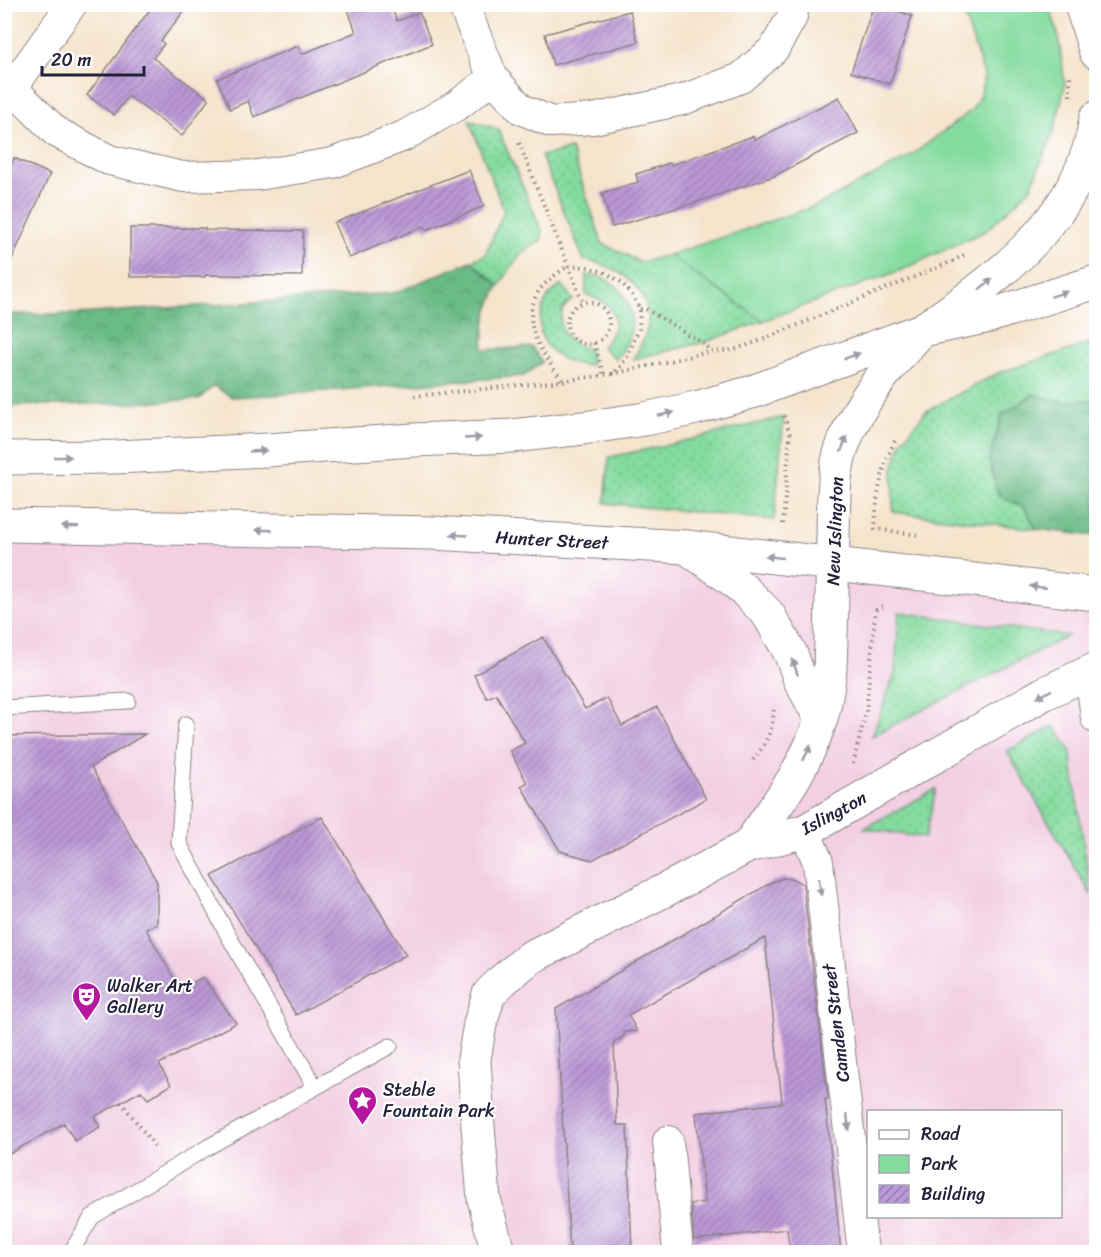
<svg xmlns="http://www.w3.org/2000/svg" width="1101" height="1257" viewBox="0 0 1101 1257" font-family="Sriracha,sans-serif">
  <defs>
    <pattern id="grass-dots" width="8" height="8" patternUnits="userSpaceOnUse" patternTransform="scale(1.5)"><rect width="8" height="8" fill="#84db9f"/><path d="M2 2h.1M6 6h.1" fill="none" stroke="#72bc8a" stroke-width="1.8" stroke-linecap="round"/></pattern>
    <pattern id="forest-crowns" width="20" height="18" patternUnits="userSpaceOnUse" patternTransform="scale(1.5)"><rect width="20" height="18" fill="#6bbb86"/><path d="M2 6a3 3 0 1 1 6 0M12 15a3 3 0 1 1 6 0" fill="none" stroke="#58986f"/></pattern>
    <pattern id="building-hatch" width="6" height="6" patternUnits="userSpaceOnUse" patternTransform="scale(1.5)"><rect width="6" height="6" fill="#bb98d6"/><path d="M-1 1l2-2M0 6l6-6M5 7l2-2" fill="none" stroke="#987caf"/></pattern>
  </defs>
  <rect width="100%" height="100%" fill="#fff"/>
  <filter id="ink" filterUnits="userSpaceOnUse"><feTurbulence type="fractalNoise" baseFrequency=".0167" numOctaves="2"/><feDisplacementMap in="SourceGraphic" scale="12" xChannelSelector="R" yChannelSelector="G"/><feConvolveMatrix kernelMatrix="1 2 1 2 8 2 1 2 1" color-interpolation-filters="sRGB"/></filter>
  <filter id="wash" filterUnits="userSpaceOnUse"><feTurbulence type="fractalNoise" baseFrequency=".008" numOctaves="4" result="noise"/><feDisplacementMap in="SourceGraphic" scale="24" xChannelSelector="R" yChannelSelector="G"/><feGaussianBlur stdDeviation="1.35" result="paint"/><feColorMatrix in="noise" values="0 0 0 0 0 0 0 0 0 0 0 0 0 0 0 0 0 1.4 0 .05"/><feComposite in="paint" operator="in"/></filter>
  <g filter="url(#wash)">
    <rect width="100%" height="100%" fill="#f5e4cc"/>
    <path fill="#f2cfe1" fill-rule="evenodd" d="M5,527L686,547L1096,594V1252H5ZM868,1112H1060V1216H868Z"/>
    <path fill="url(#grass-dots)" stroke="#537e6d" stroke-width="1.5" d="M469,120L498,129L542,231V238L538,243L523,252L512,266L499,286L471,261L485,255L504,211Z
      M571,149L602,243L640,262L669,255L763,321L709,341L634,359C638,348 645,340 647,329C655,291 618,265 584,260L541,156Z
      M586,275C591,276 596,275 600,277C611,280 620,289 625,298C638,320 631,341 616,359L602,347C625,323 615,303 586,295Z
      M562,285L573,300C557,308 556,331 572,341C577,345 584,348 590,350L591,365C573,366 551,357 543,339C535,319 544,294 562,285Z
      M1096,341V536L893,512V469L902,441L926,411L998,373Z
      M784,417L774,520L605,503L609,457L672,444Z
      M899,612L1068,636L872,736L895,673Z
      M1054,726L1070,749L1091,895L1007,751Z
      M936,789L925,838L864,828Z"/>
    <path fill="url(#forest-crowns)" stroke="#466e60" stroke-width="1.5" d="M471,261L499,286C486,309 484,324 483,350L532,347L542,362L524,376L271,395L232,397L214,386L199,399L135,403L5,406V314H76L394,293Z
      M1034,394L1063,402L1096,399V536L1036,529L1024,507L998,496L989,460L1002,414Z"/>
    <path fill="#84db9f" stroke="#537e6d" stroke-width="1.5" d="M961,5H1049L1058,34L1065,85L1055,129L1030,189L987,230L904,269L763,321L669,255L818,205L909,157L972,110L981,93L984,75Z"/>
    <g id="blocks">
      <path fill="url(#building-hatch)" d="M154,4H189L161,41L164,44L153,58L209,99L182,136L128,96L114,115L87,95Z
        M346,4H390L397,21L419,12L432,44L254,117L248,101L230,109L217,79L298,46L302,54L356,32Z
        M874,4H879L912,16L890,84L851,72Z
        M630,11L638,42L553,65L545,34Z
        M839,97L858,133L774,176L694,203L612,227L602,193L638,182L636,174L670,163L671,165L753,136L755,140Z
        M14,158L50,174L4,277V180Z
        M469,170L484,206L426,230L424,226L349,258L334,223Z
        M130,228H205V230L303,231L302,276L205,275V277H130Z
        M543,637L585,709L607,698L622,726L657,707L706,799L592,860L560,851L521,786L527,783L510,751L525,743L496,694L487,698L474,675Z
        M145,734L91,767L157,882V924L146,929L180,989L203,977L236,1023L159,1064L171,1085L148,1099L141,1091L94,1117L100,1127L75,1141L64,1123L4,1157V736Z
        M322,817L406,955L296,1015L212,876Z
        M783,878L794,879L803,884L828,1099H825L841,1252H790L787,1229L694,1240L691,1204L705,1202L696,1113L782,1103L765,938L628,1015L637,1031L624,1032V1036L614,1042L617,1125H627L632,1252H570L556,1009L772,882Z"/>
    </g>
  </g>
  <g filter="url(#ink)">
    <use href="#blocks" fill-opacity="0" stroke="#8c8384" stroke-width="1.5"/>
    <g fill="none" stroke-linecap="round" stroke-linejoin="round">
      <defs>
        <path id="service" d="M4,708L128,701
          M186,724L179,843L229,937L315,1087
          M71,1252L92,1217L208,1147L390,1046"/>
        <path id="minor" d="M463,4L493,78L521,109L551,122L593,119L682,100L741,78L774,49L792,17L794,4
          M12,88L56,132L109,160L183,177L258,175L333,163L404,136L459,104L493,78
          M4,95L12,88L72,4
          M1090,672L1096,718
          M805,831L818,862L863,1252
          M668,1141L678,1252"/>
        <path id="secondary" d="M1081,4L1096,52
          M922,330C998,280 1083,215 1096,118"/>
        <path id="primary" d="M686,547L730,578L744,590L768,614L791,654L800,680L821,719
          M748,846C776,806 807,766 821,718C826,702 828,686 830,669C832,624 832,580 833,536C834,505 832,471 844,442C861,398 891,364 922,330
          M498,1252L484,1199L478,1126L474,1059L480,1024L489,994L503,980L531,957L677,884L748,846L805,831L1043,694L1096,669"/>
        <path id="trunk" d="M4,458L116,457L267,450L414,440L512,436L583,428L645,419L696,408L752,392L922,330L989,316L1096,282
          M4,525L433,533L686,547L1096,594"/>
      </defs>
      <use href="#service" stroke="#8c8384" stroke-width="17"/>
      <use href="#minor" stroke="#8c8384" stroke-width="32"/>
      <use href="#secondary" stroke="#8c8384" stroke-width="35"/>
      <use href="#primary" stroke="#8c8384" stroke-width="35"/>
      <use href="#trunk" stroke="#8c8384" stroke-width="35"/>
      <path stroke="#8c8384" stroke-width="4" stroke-dasharray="1.5 4.5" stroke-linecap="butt" d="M1070,96V73
        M519,143L583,303
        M567 323a21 21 0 1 1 42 0a21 21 0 1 1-42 0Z
        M640,309H646L706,345L709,352
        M594,343L604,376
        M612,374L709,352L733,350L759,341L953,261L964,255
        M414,396L562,381C547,358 527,337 532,308C533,301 537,292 542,287C549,279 559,272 568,266L587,267L604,272L621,282L632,295L640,309L639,329L627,357L621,366L612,374L562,381
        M895,441C881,468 876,499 875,529L919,535
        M783,524L790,433L784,416
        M753,760C768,741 773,730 774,705
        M853,764L866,712L875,616L876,610L883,606H886
        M121,1102L157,1149"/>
      <use href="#service" stroke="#fff" stroke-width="15"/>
      <use href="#minor" stroke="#fff" stroke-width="30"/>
      <use href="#secondary" stroke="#fff" stroke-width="33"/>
      <use href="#primary" stroke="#fff" stroke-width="33"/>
      <use href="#trunk" stroke="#fff" stroke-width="33"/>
    </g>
    <defs><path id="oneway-solid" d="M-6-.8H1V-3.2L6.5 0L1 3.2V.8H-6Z" transform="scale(1.5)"/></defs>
    <g fill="#9c9ca7">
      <use href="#oneway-solid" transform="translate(986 284) rotate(-39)"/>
      <use href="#oneway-solid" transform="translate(1059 294) rotate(-18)"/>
      <use href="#oneway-solid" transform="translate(852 356) rotate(-20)"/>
      <use href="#oneway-solid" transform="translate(666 414) rotate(-12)"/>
      <use href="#oneway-solid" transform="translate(473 438) rotate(-3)"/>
      <use href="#oneway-solid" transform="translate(844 444) rotate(-69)"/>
      <use href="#oneway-solid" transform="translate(258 451) rotate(-3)"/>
      <use href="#oneway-solid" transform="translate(63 457) rotate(-1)"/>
      <use href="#oneway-solid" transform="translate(70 527) rotate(-179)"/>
      <use href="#oneway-solid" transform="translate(264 530) rotate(-179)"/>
      <use href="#oneway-solid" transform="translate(459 535) rotate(-177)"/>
      <use href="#oneway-solid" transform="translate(774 557) rotate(-174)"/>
      <use href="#oneway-solid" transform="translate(1038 587) rotate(-174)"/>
      <use href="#oneway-solid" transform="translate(795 667) rotate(-109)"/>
      <use href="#oneway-solid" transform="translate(1044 694) rotate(152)"/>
      <use href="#oneway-solid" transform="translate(807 753) rotate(-63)"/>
      <use href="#oneway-solid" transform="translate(820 887) rotate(83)"/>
      <use href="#oneway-solid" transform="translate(848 1122) rotate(83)"/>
    </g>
  </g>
  <defs>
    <symbol id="theatre-pin" viewBox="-11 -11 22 30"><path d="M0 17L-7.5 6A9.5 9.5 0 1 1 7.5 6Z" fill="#b5179e" stroke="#fff"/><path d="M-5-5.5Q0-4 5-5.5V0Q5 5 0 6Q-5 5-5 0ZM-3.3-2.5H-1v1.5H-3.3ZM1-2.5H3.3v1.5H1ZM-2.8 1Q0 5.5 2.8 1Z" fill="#fff"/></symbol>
    <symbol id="sight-pin" viewBox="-11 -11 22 30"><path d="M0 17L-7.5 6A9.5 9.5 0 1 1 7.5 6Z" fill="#b5179e" stroke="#fff"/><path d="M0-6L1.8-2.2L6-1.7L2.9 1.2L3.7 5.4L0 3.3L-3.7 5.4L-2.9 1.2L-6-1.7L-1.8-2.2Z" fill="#fff"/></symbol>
  </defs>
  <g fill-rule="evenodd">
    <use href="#theatre-pin" x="70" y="980" width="33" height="45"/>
    <use href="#sight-pin" x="346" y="1084" width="33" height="45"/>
  </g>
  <g text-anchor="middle" stroke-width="4.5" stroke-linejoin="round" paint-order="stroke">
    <g font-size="18" fill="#22223b" stroke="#fff">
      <text transform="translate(835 531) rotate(-88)" y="6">New Islington</text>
      <text transform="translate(552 540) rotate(3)" y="6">Hunter Street</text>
      <text transform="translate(834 813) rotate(-28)" y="6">Islington</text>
      <text transform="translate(836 1023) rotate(-97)" y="6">Camden Street</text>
    </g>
    <g font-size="18" fill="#22223b" stroke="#fff" text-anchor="start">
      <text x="107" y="992">Walker Art<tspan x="107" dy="21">Gallery</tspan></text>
      <text x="383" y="1096">Steble<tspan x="383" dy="21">Fountain Park</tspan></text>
    </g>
  </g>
  <rect width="1101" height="1257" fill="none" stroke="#fff" stroke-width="24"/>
  <rect x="867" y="1110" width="195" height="108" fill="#ffffff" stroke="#a7a7b1" stroke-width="1.5"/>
  <rect x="879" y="1130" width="30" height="9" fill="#ffffff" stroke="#a7a7b1" stroke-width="1.5"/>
  <text x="921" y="1140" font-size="18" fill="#22223b">Road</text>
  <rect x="879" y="1155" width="30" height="18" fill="#84db9f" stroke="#a7a7b1" stroke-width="1.5"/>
  <text x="921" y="1170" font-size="18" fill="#22223b">Park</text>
  <rect x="879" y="1185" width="30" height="18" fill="url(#building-hatch)" stroke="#a7a7b1" stroke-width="1.5"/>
  <text x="921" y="1200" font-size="18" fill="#22223b">Building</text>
  <path d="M42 66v9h102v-9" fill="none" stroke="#22223b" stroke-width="3"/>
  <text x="51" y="66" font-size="18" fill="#22223b" stroke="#ffffff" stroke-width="4.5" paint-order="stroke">20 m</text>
</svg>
